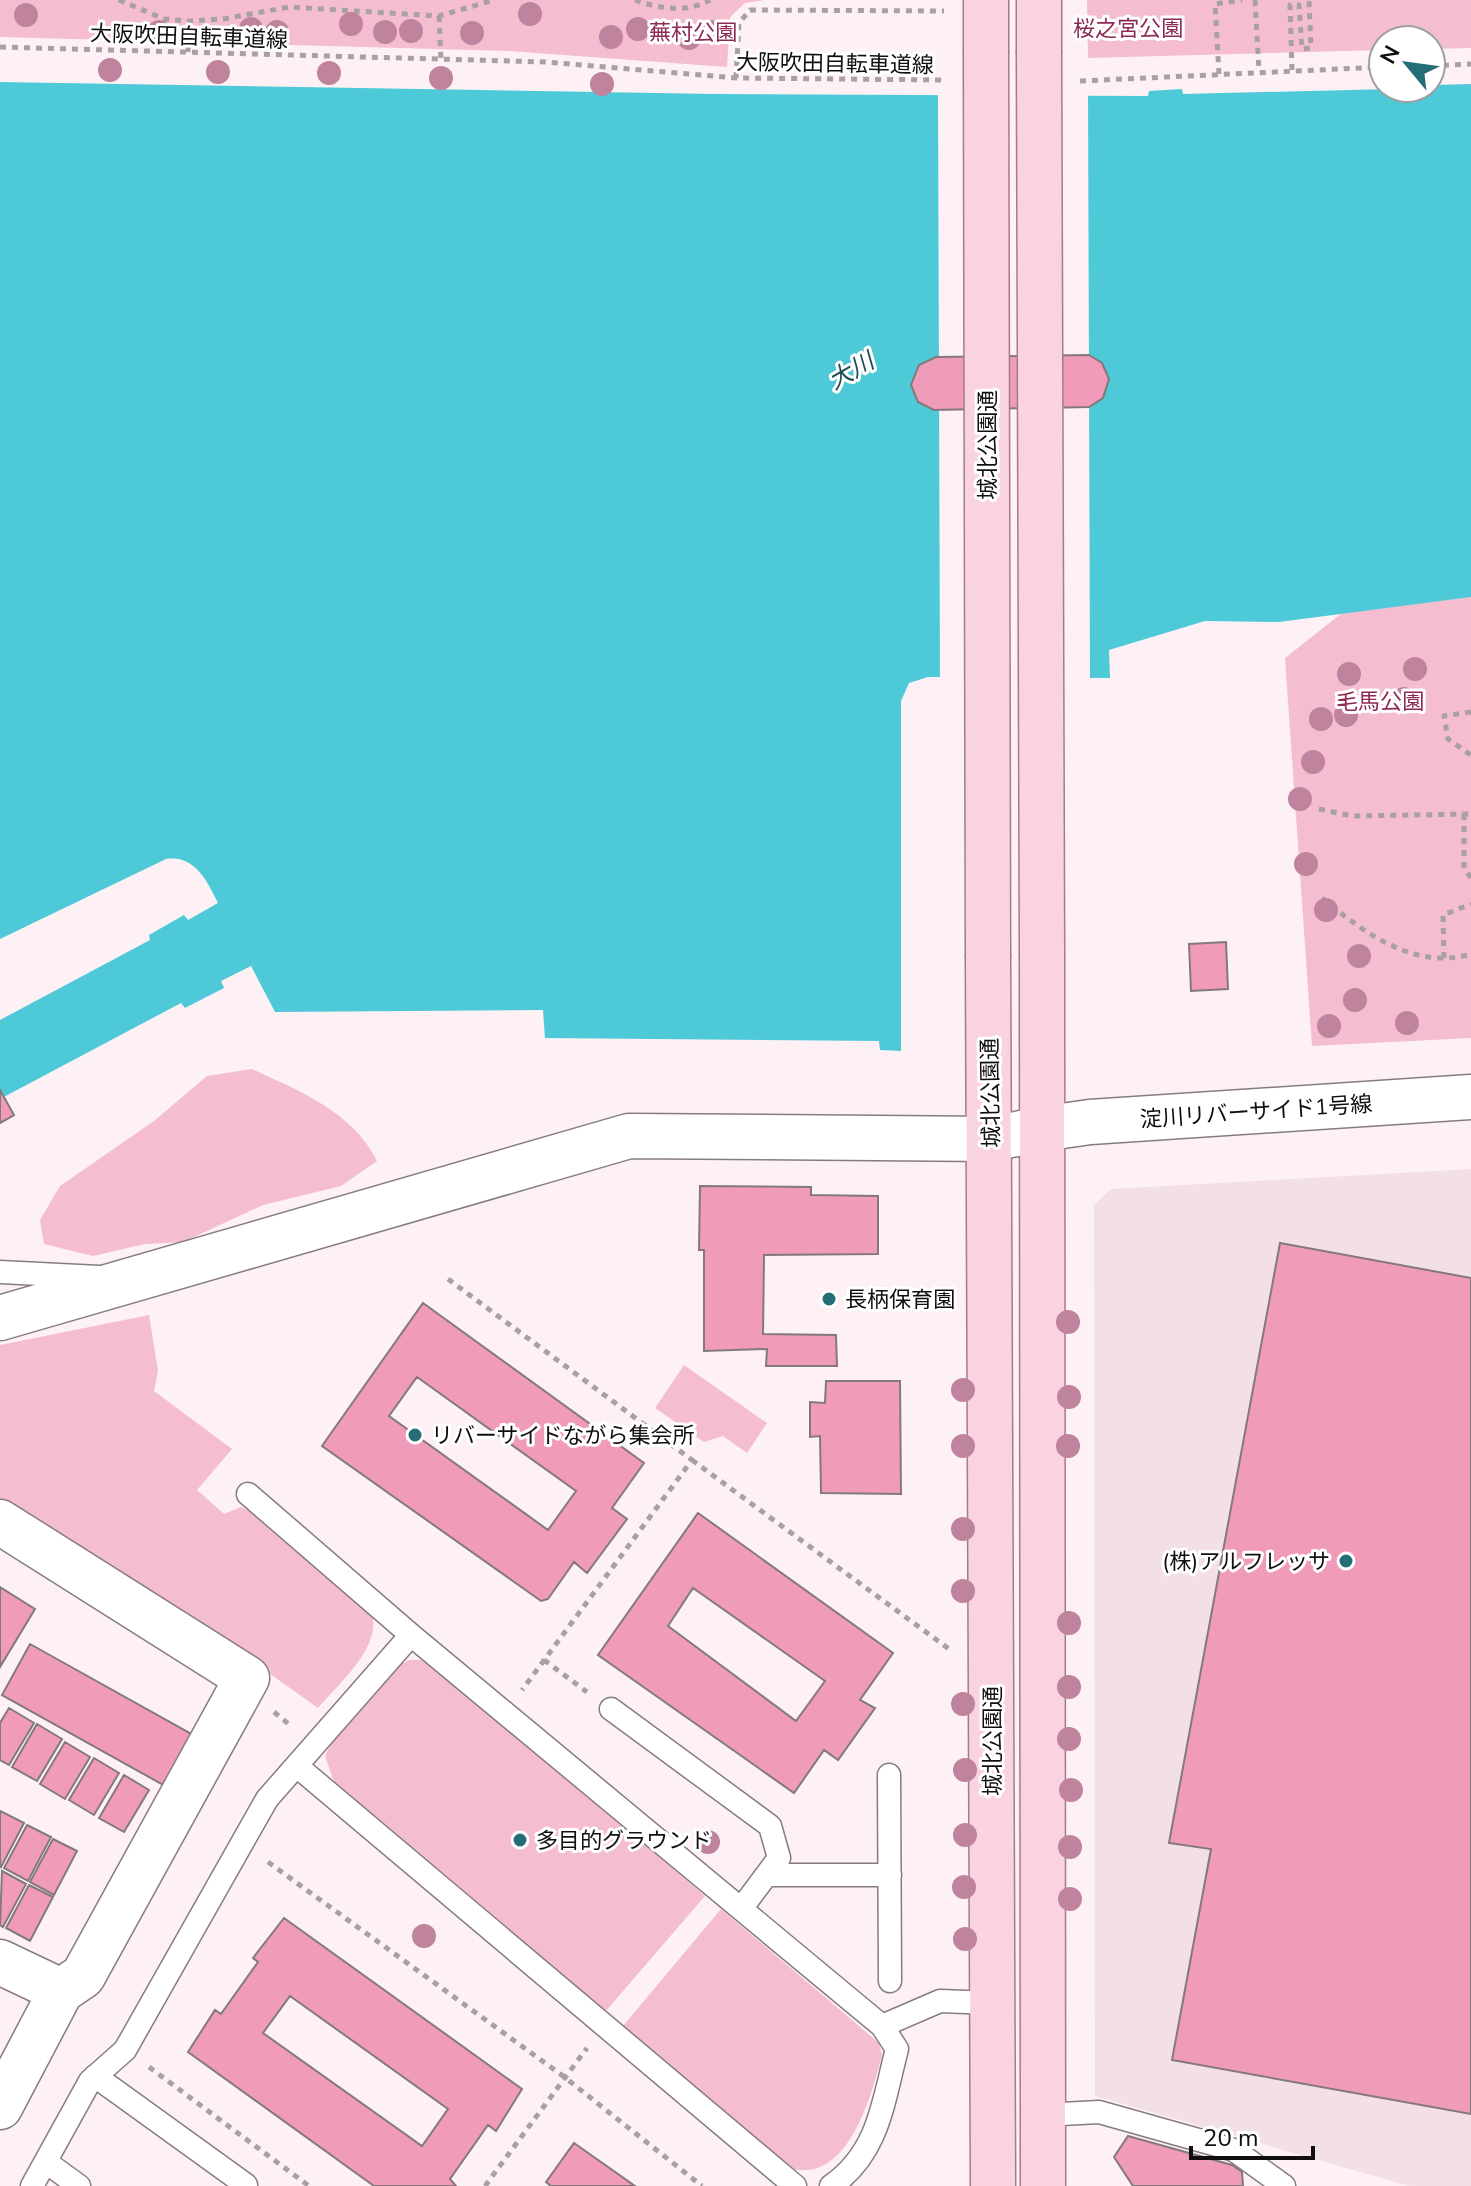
<svg xmlns="http://www.w3.org/2000/svg" width="1471" height="2186" viewBox="0 0 1471 2186" font-family="'Nunito Sans','Noto Sans JP',sans-serif">
  <rect width="100%" height="100%" fill="#fdf1f5"/>
  <path fill="#f3e0e6" d="M1471,1169V2186H1409L1095,2096L1094,1205L1111,1189Z"/>
  <path fill="#f5bdd0" d="M0,0H764L745,3L730,17L727,67L509,51L0,37Z
    M1087,0H1471V48L1431,49V40H1383V50L1088,58Z
    M1471,597V1038L1312,1046L1285,658L1342,613Z
    M252,1069C300,1091 353,1112 377,1161L341,1186L263,1205L183,1242L145,1244L93,1256L44,1244L40,1220L60,1186L154,1121L207,1076Z
    M149,1315L158,1371L154,1391L232,1449L197,1490L224,1514L241,1507L249,1511L373,1618C378,1651 338,1684 318,1708L232,1647L0,1503V1345Z
    M684,1365L767,1423L747,1453L723,1436L704,1442L655,1408Z
    M410,1660H421L441,1673L705,1896L605,2012L335,1785L325,1756L331,1744L401,1664Z
    M721,1909L879,2043L882,2055C872,2094 848,2186 789,2168L623,2026Z"/>
  <path fill="#4ec9d8" d="M0,82L715,94L1148,96L1149,91L1182,89L1183,94L1431,88V85L1471,84V597L1279,622L1205,621L1109,650L1110,678L928,677L909,683L901,701V1051L880,1050L879,1041L545,1038L543,1010L275,1012L251,966L221,981L224,988L185,1008L181,1003L0,1099V1020L150,940L149,935L184,915L188,920L218,903C207,881 195,855 166,859L0,939Z"/>
  <path fill="#fdf1f5" d="M938,91L1088,92L1090,682L940,681Z"/>
  <path fill="#f19bba" stroke="#83797c" stroke-width="2" fill-rule="evenodd" d="M1089,355L1102,363L1109,379L1103,398L1089,407L934,410L918,402L911,385L919,365L936,357Z
    M1226,942L1228,989L1191,991L1189,944Z
    M0,1090L14,1115L0,1123Z
    M700,1186L811,1187V1195L878,1196V1254L764,1255L763,1334L836,1335L837,1366H766L767,1349L704,1351V1250H699Z
    M1280,1243L1471,1278V2114L1172,2060L1211,1849L1169,1843Z
    M423,1303L644,1463L612,1508L627,1519L587,1573L574,1562L548,1599L541,1601L322,1446ZM417,1377L576,1491L548,1530L389,1416Z
    M826,1381H900L901,1494L821,1493L820,1436L810,1437V1402L825,1403Z
    M698,1513L893,1653L860,1700L875,1708L838,1760L824,1750L794,1793L598,1655ZM693,1588L825,1681L796,1721L668,1626Z
    M0,1587L35,1609L0,1667Z
    M30,1644L193,1735L165,1786L2,1695Z
    M9,1708L34,1723L9,1765L0,1760V1723Z
    M37,1724L62,1739L37,1781L12,1767Z
    M65,1742L90,1757L65,1799L40,1784Z
    M94,1758L119,1773L94,1815L69,1800Z
    M124,1775L149,1790L124,1832L99,1818Z
    M0,1811L24,1823L1,1867L0,1866Z
    M27,1825L51,1837L28,1881L4,1868Z
    M53,1839L77,1851L54,1895L30,1882Z
    M2,1871L26,1884L3,1927L0,1925Z
    M29,1885L53,1897L30,1941L6,1928Z
    M284,1918L522,2089L496,2131L488,2125L450,2179L456,2186H374L188,2052L215,2010L221,2014L258,1962L253,1958ZM290,1996L448,2109L422,2146L263,2033Z
    M1128,2136L1232,2165L1242,2172L1243,2186H1133L1114,2157Z
    M574,2143L635,2186H551L546,2182Z"/>
  <g fill="none" stroke-linecap="round" stroke-linejoin="round">
    <defs>
      <path id="service" d="M0,1272L99,1277
        M248,1494L411,1635L882,2026L940,2001L992,2003
        M611,1709L770,1826L779,1858L741,1909
        M298,1767L795,2186
        M889,1775L890,1981
        M768,1875H890
        M95,2076L246,2185
        M1043,2115L1099,2112L1234,2150L1284,2186
        M46,2162L79,2186
        M32,2186L90,2081L125,2050L267,1799L411,1635
        M831,2186C879,2153 883,2102 897,2049L882,2026"/>
      <path id="minor" d="M0,1318L629,1136L991,1139L1041,1129
        M0,1522L247,1678L83,1976L61,1991L0,2107
        M0,1962L61,1991"/>
      <path id="tertiary" d="M1041,1129L1090,1122L1471,1097"/>
      <path id="primary" d="M986,0V51
        M1039,0V51
        M1042,956L1043,2186
        M988,957L993,2186"/>
    </defs>
    <use href="#service" stroke="#867c7f" stroke-width="25"/>
    <use href="#minor" stroke="#867c7f" stroke-width="47"/>
    <use href="#tertiary" stroke="#867c7f" stroke-width="47"/>
    <use href="#primary" stroke="#a67b89" stroke-width="47"/>
    <path stroke="#a9a0a3" stroke-width="5" stroke-dasharray="6 6" stroke-linecap="butt" d="M119,0L164,19L189,21L223,19L289,7L439,16L494,0
      M635,0C659,9 687,13 710,0
      M1255,0L1259,71
      M439,16L441,60
      M0,47L546,62L736,78L946,80
      M188,52L189,21
      M1431,66L1471,64
      M1292,70L1290,5H1299L1302,49L1311,48L1309,0
      M1219,74L1215,4L1242,0
      M736,78L739,23L750,10L944,11
      M1080,81L1383,67
      M1471,712L1444,716L1448,739L1471,755
      M1319,809L1352,816L1471,814
      M1464,814V868L1471,878
      M1322,898C1363,932 1415,971 1471,954
      M1444,958L1443,915L1471,904
      M448,1279L692,1460L522,1690
      M692,1460L949,1649
      M544,1660L587,1692
      M274,1712L291,1726
      M268,1862L563,2076L702,2186
      M149,2067L309,2186
      M485,2186L587,2048"/>
    <use href="#service" stroke="#fff" stroke-width="22"/>
    <use href="#minor" stroke="#fff" stroke-width="44"/>
    <use href="#tertiary" stroke="#fff" stroke-width="44"/>
    <use href="#primary" stroke="#fad3e0" stroke-width="44"/>
    <defs>
      <path id="primary-bridge" d="M986,51L988,957
        M1039,51L1042,956"/>
    </defs>
    <use href="#primary-bridge" stroke="#a67b89" stroke-width="47" stroke-linecap="butt"/>
    <use href="#primary-bridge" stroke="#fad3e0" stroke-width="44"/>
  </g>
  <g fill="#bf839e">
    <circle cx="530" cy="14" r="12"/>
    <circle cx="26" cy="15" r="12"/>
    <circle cx="351" cy="24" r="12"/>
    <circle cx="251" cy="29" r="12"/>
    <circle cx="638" cy="29" r="12"/>
    <circle cx="411" cy="31" r="12"/>
    <circle cx="159" cy="32" r="12"/>
    <circle cx="277" cy="32" r="12"/>
    <circle cx="385" cy="32" r="12"/>
    <circle cx="713" cy="32" r="12"/>
    <circle cx="472" cy="33" r="12"/>
    <circle cx="611" cy="37" r="12"/>
    <circle cx="689" cy="38" r="12"/>
    <circle cx="110" cy="70" r="12"/>
    <circle cx="218" cy="72" r="12"/>
    <circle cx="329" cy="73" r="12"/>
    <circle cx="441" cy="78" r="12"/>
    <circle cx="602" cy="84" r="12"/>
    <circle cx="1415" cy="669" r="12"/>
    <circle cx="1349" cy="674" r="12"/>
    <circle cx="1404" cy="699" r="12"/>
    <circle cx="1346" cy="715" r="12"/>
    <circle cx="1321" cy="719" r="12"/>
    <circle cx="1313" cy="762" r="12"/>
    <circle cx="1300" cy="799" r="12"/>
    <circle cx="1306" cy="864" r="12"/>
    <circle cx="1326" cy="910" r="12"/>
    <circle cx="1359" cy="956" r="12"/>
    <circle cx="1355" cy="1000" r="12"/>
    <circle cx="1407" cy="1023" r="12"/>
    <circle cx="1329" cy="1026" r="12"/>
    <circle cx="1068" cy="1322" r="12"/>
    <circle cx="963" cy="1390" r="12"/>
    <circle cx="1069" cy="1397" r="12"/>
    <circle cx="963" cy="1446" r="12"/>
    <circle cx="1068" cy="1446" r="12"/>
    <circle cx="963" cy="1529" r="12"/>
    <circle cx="963" cy="1591" r="12"/>
    <circle cx="1069" cy="1623" r="12"/>
    <circle cx="1069" cy="1687" r="12"/>
    <circle cx="963" cy="1704" r="12"/>
    <circle cx="1069" cy="1739" r="12"/>
    <circle cx="965" cy="1770" r="12"/>
    <circle cx="1071" cy="1790" r="12"/>
    <circle cx="965" cy="1835" r="12"/>
    <circle cx="708" cy="1842" r="12"/>
    <circle cx="1070" cy="1847" r="12"/>
    <circle cx="964" cy="1887" r="12"/>
    <circle cx="1070" cy="1899" r="12"/>
    <circle cx="424" cy="1936" r="12"/>
    <circle cx="965" cy="1939" r="12"/>
  </g>
  <g fill="#256e77" stroke="#fff" stroke-width="3">
    <circle cx="829" cy="1299" r="8"/>
    <circle cx="415" cy="1435" r="8"/>
    <circle cx="1346" cy="1561" r="8"/>
    <circle cx="520" cy="1840" r="8"/>
  </g>
  <g text-anchor="middle" stroke-width="6" stroke-linejoin="round" paint-order="stroke">
    <g font-size="22" fill="#8c2956" stroke="#fff">
      <text x="1128" y="36">桜之宮公園</text>
      <text x="693" y="40">蕪村公園</text>
      <text x="1380" y="709">毛馬公園</text>
    </g>
    <g font-size="22" fill="#110e0f" stroke="#fff">
      <text transform="translate(189 36) rotate(2)" y="8">大阪吹田自転車道線</text>
      <text transform="translate(835 63) rotate(1)" y="8">大阪吹田自転車道線</text>
      <text transform="translate(987 445) rotate(-90)" y="8">城北公園通</text>
      <text transform="translate(990 1093) rotate(-91)" y="8">城北公園通</text>
      <text transform="translate(1256 1111) rotate(-4)" y="8">淀川リバーサイド1号線</text>
      <text transform="translate(992 1741) rotate(-90)" y="8">城北公園通</text>
    </g>
    <g font-size="22" fill="#110e0f" stroke="#fff" text-anchor="start">
      <text x="845" y="1307">長柄保育園</text>
      <text x="431" y="1443">リバーサイドながら集会所</text>
      <text x="1330" y="1569" text-anchor="end">(株)アルフレッサ</text>
      <text x="536" y="1848">多目的グラウンド</text>
    </g>
    <g font-size="24" font-style="italic" fill="#1b4f56" stroke="#fff">
      <text transform="translate(851 371) rotate(-30)" y="8">大川</text>
    </g>
  </g>
  <g transform="translate(1407 64) rotate(299)"><circle r="38" fill="#ffffff" stroke="#a09f9f" stroke-width="2"/>
  <path d="M0-6L14 30L0 20L-14 30Z" fill="#256e77"/>
  <text y="-12" font-size="22" font-weight="bold" text-anchor="middle" fill="#110e0f">N</text>
  </g>
  <path d="M1191 2146v12h122v-12" fill="none" stroke="#110e0f" stroke-width="4"/>
  <text x="1203" y="2146" font-size="24" fill="#110e0f" stroke="#ffffff" stroke-width="6" paint-order="stroke">20 m</text>
</svg>
